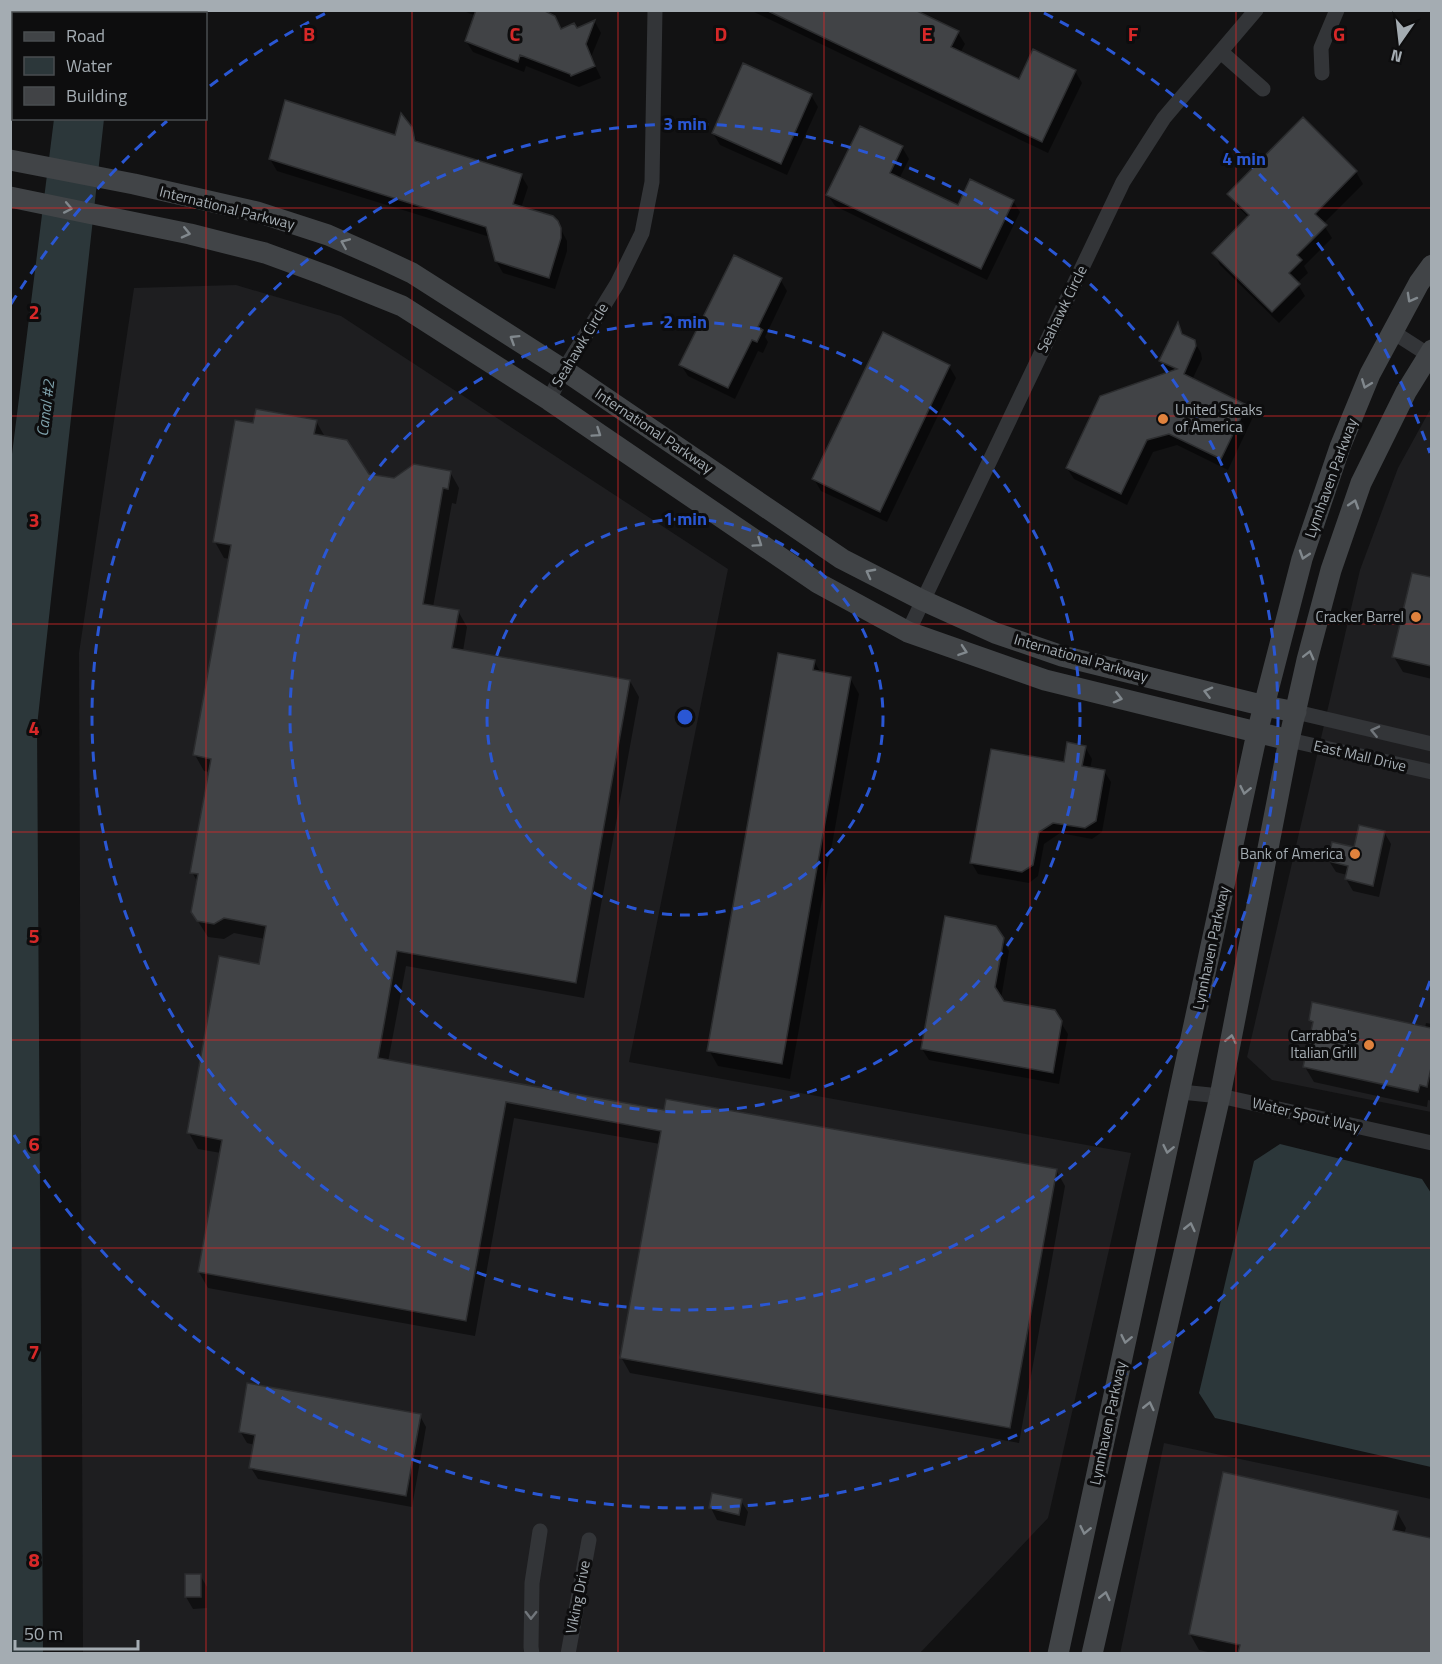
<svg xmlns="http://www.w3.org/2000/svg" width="1442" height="1664" viewBox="0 0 1442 1664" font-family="'Titillium Web',sans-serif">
  <rect width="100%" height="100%" fill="#121213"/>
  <path fill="#1e1e20" d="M236,285L341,316L728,569L629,1062L1131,1153L1048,1518L920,1653L83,1654L79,653L134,288Z
    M1431,408V1112L1272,1080L1247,1057L1360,570L1398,468Z
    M1164,1443L1431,1499V1653L1120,1654Z"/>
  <path fill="#2c373a" d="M54,119H104L37,726L43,1653H11L10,470Z
    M1280,1144L1422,1179L1431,1193V1467L1215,1418L1199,1393L1254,1161Z"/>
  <path fill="#0007" d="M461,10H538L554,17L562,30H577L595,22L601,33L591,57L601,78L579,87L526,66L524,72L473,52L466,41L476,16Z
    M750,10H912L958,33L965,44L960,53L1020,81L1075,71L1082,83L1048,153Z
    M811,95L818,107L787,175L720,145L713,133Z
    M1303,119L1356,172L1363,184L1323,224L1332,238L1304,266L1308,273L1297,283L1305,296L1279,323L1220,265L1214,253L1249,218L1236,205L1229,194Z
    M410,127L418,143L521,175L528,187L521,208L557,222L567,241V251L555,289L503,273L496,261L490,237L277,171L270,159L396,137Z
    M902,147L909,159L899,179L959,207L1013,201L1020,212L987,280L835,206L828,195Z
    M780,279L787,291L765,337L768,342L763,353L758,351L735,399L688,376L681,365Z
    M1178,325L1184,335L1194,341L1201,353L1202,359L1192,380L1246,406L1253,417L1228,470L1177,445L1153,452L1127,505L1074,479L1067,468L1168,374L1161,361Z
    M949,366L956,378L887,522L821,491L814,479Z
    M316,421L325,437L368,475L395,480L450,472L459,488L456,504L452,503L433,607L458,611L467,627L463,651L630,681L639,697L584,998L406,966L388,1062L665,1112L1056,1170L1065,1186L1019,1443L630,1373L621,1357L660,1144L514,1118L475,1336L208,1288L199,1272L221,1153L198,1149L189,1133L260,966L265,939L234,933L224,939L208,937L192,912L198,883L192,872L210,772L204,771L195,755L230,559L224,558L215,542L255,424Z
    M1413,575L1432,579V679L1403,672L1394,657Z
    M814,661L821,673L850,678L859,694L790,1079L718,1066L709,1050Z
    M1085,747L1092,759L1090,769L1104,771L1111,782L1102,832L1092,839L1060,833L1044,844L1038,876L1029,883L978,874L971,862L1065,764Z
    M1384,832L1391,844L1379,897L1353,891L1346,879L1347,875L1336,872L1329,861L1355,849Z
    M995,927L1009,951L1001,999L1003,1003L1054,1012L1068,1034L1059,1084L929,1060L922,1049Z
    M1310,1020L1425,1028L1426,1023L1432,1024V1101L1428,1100L1427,1107L1314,1082L1305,1067L1314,1026Z
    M420,1416L426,1427L412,1507L258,1479L251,1468L255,1445L247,1443L240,1431Z
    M741,1501L748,1512L745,1526L717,1520L711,1508Z
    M1397,1512L1406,1528L1404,1534L1432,1540V1654H1217L1199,1650L1190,1634Z
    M200,1575L207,1587V1608L193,1609L186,1597Z"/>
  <path fill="#414346" stroke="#2c2d2f" stroke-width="1.5" d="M476,10H543L555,16L561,29L574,23L577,28L595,20L586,44L595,66L571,76L570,74L520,55L518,62L465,41Z
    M766,10H915L959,31L951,47L1019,79L1033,49L1076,70L1042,142Z
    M743,63L812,94L781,164L712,133Z
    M285,100L395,135L401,113L412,127L415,141L522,174L513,204L553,216L558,221L561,228V238L549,278L495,261L486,227L269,159Z
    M1303,117L1357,171L1315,214L1327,225L1297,255L1302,260L1289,273L1300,284L1272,312L1212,253L1249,215L1227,194Z
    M860,126L903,146L890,173L958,205L970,179L1014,200L981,269L826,195Z
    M734,255L782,278L758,327L763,330L757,342L752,340L728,388L679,365Z
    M1178,322L1182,334L1195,340L1196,346L1184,374L1247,405L1221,459L1169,434L1147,440L1121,494L1066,468L1100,396L1177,369L1159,361Z
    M883,332L950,365L880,512L812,479Z
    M256,409L317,420L314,434L347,440L369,474L394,478L414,464L451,471L448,489L443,488L423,604L459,610L452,648L630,680L576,983L397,951L378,1058L664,1110L666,1099L1057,1169L1010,1428L620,1358L661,1131L506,1102L466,1321L198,1272L222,1140L187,1133L219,956L259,964L266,926L224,918L214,924L197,921L191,912L198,874L190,873L211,759L193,755L231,545L213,542L235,420L253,423Z
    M1412,573L1431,577V666L1392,657Z
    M778,653L815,660L813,670L851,677L782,1064L707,1051Z
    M1067,742L1086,746L1082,766L1105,770L1096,821L1085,828L1053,823L1039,832L1033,865L1022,872L970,863L991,749L1064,762Z
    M1359,825L1385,831L1373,886L1345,879L1348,866L1328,861L1332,842L1354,847Z
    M945,916L996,926L1004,938L995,987L1004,1001L1055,1010L1062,1021L1053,1073L921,1049Z
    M1312,1002L1431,1028V1068L1427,1087L1420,1085L1418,1092L1303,1067L1313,1022L1309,1020Z
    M247,1383L421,1414L406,1496L249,1468L255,1435L239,1432Z
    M1223,1472L1398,1511L1393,1530L1431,1538V1653H1238L1240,1645L1189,1634Z
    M712,1493L742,1499L739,1515L709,1508Z
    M185,1574H201V1597H185Z"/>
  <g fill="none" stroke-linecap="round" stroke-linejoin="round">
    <path stroke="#333538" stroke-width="15" d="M1221,52L1263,89
      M1322,73L1321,48L1337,10
      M1393,332L1432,357
      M549,400L564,370L617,284L642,233L652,182L655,10
      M908,632L1123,182L1164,118L1256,10
      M1296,712L1432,744
      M1289,740L1432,772
      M1181,1092L1220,1096L1432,1143
      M532,1654L531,1647L532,1583L540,1531
      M568,1654L589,1540"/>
    <path stroke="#414447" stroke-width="21" d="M10,160L134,184L257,212L328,235L380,258L412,273L564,370L842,559L922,600L995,633L1062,656L1265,706L1296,712
      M10,197L190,234L265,253L325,275L402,306L549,400L818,583L908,632L1045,680L1289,740
      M1058,1654L1257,733L1302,559L1340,447L1370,374L1419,283L1432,265
      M1092,1654L1220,1096L1289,740L1307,660L1331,570L1361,483L1406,392L1432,350"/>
  </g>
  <defs><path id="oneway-chevron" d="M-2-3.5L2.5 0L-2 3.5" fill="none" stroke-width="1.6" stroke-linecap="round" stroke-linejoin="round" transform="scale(1.5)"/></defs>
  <g stroke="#81888d">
    <use href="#oneway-chevron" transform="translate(68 208) rotate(11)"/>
    <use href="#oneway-chevron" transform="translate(186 233) rotate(13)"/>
    <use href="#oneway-chevron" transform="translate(345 243) rotate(-157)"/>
    <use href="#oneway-chevron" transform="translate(1411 298) rotate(119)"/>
    <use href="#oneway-chevron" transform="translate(514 339) rotate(-148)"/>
    <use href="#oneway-chevron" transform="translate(1366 384) rotate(111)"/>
    <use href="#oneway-chevron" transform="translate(597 433) rotate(34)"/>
    <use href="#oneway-chevron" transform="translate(1354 504) rotate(-72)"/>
    <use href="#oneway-chevron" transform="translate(758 543) rotate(34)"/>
    <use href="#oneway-chevron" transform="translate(1304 555) rotate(108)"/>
    <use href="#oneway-chevron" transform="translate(870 573) rotate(-152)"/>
    <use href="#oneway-chevron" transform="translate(963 651) rotate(19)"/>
    <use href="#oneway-chevron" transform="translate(1309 655) rotate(-76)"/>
    <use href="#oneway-chevron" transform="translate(1208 692) rotate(-166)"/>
    <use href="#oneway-chevron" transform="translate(1118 698) rotate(14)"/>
    <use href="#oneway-chevron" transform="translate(1245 790) rotate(102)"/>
    <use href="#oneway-chevron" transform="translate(1231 1039) rotate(-79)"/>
    <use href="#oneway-chevron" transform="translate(1168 1149) rotate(102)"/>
    <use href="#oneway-chevron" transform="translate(1190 1227) rotate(-77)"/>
    <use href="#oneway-chevron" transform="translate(1126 1339) rotate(102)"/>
    <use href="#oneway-chevron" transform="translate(1149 1406) rotate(-77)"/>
    <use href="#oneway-chevron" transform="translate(1085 1530) rotate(102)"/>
    <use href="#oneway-chevron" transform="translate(1105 1596) rotate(-77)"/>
  </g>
  <g stroke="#71767b">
    <use href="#oneway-chevron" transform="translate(1375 731) rotate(-167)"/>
    <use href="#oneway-chevron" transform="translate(531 1615) rotate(91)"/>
  </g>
  <path fill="none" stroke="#d62828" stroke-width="1.5" stroke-opacity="0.55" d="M206,10V1654M412,10V1654M618,10V1654M824,10V1654M1030,10V1654M1236,10V1654M10,208H1432M10,416H1432M10,624H1432M10,832H1432M10,1040H1432M10,1248H1432M10,1456H1432"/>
  <g fill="none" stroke="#2a57d4" stroke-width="3" stroke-dasharray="10 8">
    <circle cx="685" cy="717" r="198"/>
    <circle cx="685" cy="717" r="395"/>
    <circle cx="685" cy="717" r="593"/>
    <path d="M1430 981A790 790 0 0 1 11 1130M11 304A790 790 0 0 1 167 121M210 86A790 790 0 0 1 326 13M1044 13A790 790 0 0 1 1430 453"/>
  </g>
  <g fill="#e0823d" stroke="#0d0d0e" stroke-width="2">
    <circle cx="1163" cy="419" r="6"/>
    <circle cx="1416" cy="617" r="6"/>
    <circle cx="1355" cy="854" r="6"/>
    <circle cx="1369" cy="1045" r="6"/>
  </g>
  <g text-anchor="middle" stroke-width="6" stroke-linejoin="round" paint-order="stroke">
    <g font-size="15" fill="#a4acb2" stroke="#0d0d0e">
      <text transform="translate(227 208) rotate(14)" y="5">International Parkway</text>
      <text transform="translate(1062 309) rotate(-64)" y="5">Seahawk Circle</text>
      <text transform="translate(580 345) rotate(-59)" y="5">Seahawk Circle</text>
      <text transform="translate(654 431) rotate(34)" y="5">International Parkway</text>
      <text transform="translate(1331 478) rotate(-70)" y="5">Lynnhaven Parkway</text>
      <text transform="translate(1081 658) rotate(16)" y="5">International Parkway</text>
      <text transform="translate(1360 756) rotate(13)" y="5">East Mall Drive</text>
      <text transform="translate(1211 948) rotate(-78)" y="5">Lynnhaven Parkway</text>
      <text transform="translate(1306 1115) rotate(13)" y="5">Water Spout Way</text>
      <text transform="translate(1108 1423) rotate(-78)" y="5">Lynnhaven Parkway</text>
      <text transform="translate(578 1597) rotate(-79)" y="5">Viking Drive</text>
    </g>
    <g font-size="15" fill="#a4acb2" stroke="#0d0d0e" text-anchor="end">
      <text x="1175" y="415" text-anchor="start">United Steaks<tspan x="1175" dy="17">of America</tspan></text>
      <text x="1404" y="622">Cracker Barrel</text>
      <text x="1343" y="859">Bank of America</text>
      <text x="1357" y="1041">Carrabba's<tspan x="1357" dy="17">Italian Grill</tspan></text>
    </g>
    <g font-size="16" font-style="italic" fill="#7ea1ab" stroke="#0d0d0e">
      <text transform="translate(45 408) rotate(-83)" y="6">Canal #2</text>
    </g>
  </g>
  <g font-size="20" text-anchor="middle" font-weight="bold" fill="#d62828" stroke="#0d0d0e" stroke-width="6" stroke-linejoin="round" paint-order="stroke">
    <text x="309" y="41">B</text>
    <text x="515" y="41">C</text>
    <text x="721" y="41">D</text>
    <text x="927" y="41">E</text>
    <text x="1133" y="41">F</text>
    <text x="1339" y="41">G</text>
    <text x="34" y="319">2</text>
    <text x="34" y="527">3</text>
    <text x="34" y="735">4</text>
    <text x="34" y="943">5</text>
    <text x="34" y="1151">6</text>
    <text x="34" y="1359">7</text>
    <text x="34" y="1567">8</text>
  </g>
  <circle cx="685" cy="717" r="9" fill="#2a57d4" stroke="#0d0d0e" stroke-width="3"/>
  <g font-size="18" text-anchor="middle" font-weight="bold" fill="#2a57d4" stroke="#0d0d0e" stroke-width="6" stroke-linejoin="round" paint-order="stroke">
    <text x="685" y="130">3 min</text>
    <text x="1244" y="165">4 min</text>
    <text x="685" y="328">2 min</text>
    <text x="685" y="525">1 min</text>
  </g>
  <rect width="1442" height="1664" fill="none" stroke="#a4acb2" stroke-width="24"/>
  <rect x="12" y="12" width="195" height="108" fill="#0d0d0e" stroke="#494d50" stroke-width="1.5"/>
  <rect x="24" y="32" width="30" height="9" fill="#414447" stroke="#494d50" stroke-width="1.5"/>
  <text x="66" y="42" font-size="18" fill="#a4acb2">Road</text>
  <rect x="24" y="57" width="30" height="18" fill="#2c373a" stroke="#494d50" stroke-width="1.5"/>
  <text x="66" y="72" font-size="18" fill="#a4acb2">Water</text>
  <rect x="24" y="87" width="30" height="18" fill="#414346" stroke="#494d50" stroke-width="1.5"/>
  <text x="66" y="102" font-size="18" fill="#a4acb2">Building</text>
  <g transform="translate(1400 42) rotate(194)" stroke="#0d0d0e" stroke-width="4.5" paint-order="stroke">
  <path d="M0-4.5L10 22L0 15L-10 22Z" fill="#a4acb2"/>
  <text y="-9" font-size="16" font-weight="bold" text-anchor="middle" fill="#a4acb2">N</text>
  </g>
  <path d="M15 1640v9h123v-9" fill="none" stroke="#a4acb2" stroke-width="3"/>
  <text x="24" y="1640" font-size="18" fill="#a4acb2" stroke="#0d0d0e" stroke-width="4.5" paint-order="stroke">50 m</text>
</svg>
